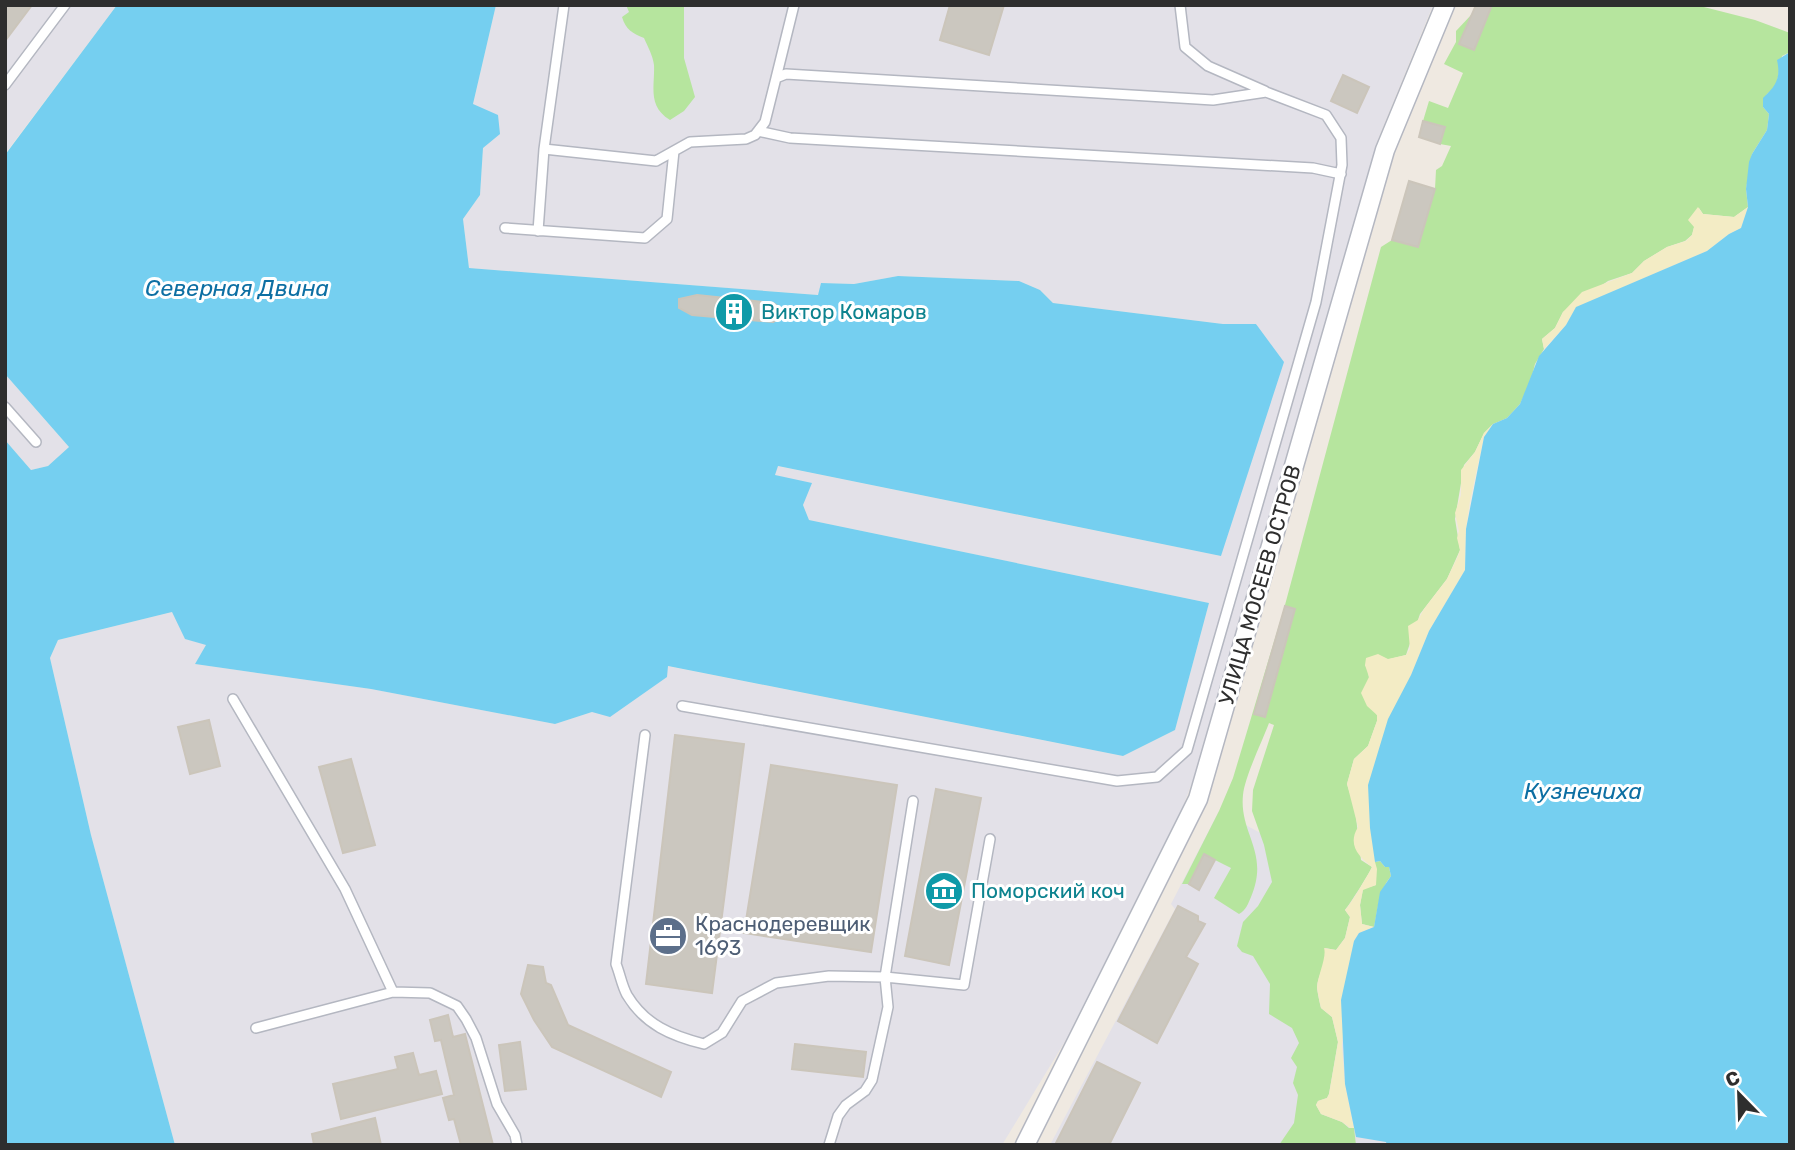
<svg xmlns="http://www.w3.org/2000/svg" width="1795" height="1150" viewBox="0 0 1795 1150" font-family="Rubik,sans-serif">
  <rect width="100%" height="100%" fill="#efe9e1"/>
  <path fill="#e3e1e8" d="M5,5H117L5,154Z
    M496,5H1433L1377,142L1312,391L1199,764L1159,870L1092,997L1002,1145H175L91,835L50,658L58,640L172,612L186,639L207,645L195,664L371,689L555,724L592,712L667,666L1123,756L1175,730L1209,603L809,520L803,505L807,492L775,475L777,466L1221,556L1257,324H1223L1053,303L1040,290L1019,281L898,276L854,284L821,283L819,295L469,268L463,219L480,195L483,148L473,104Z
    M5,374L69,447L48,466L31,470L5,440Z
    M1219,811L1380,896L1387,1145H1050L1175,909L1171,904Z"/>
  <path fill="#b6e59e" d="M626,5H684V58L695,97L684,111L670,120C647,106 655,86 654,65C653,56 648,47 644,38C632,33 626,30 622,17L629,12Z
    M1492,5H1696L1755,20L1790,33V52L1782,56L1776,87L1767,94L1763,107L1769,114L1767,130L1752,154L1746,189L1748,207L1734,217L1703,214L1699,208L1692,235L1685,241L1667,247L1644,261L1632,273L1608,281L1563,312L1555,328L1542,339L1544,349L1535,364L1531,380L1520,404L1507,418L1493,424L1484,433L1475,452L1464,465L1455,519L1460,550L1447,579L1420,614L1406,655L1365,665L1368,670L1373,709L1377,715V721L1368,746L1354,759L1347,784L1355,809L1361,860L1372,867C1369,874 1350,904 1345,910L1350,917L1345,938L1336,950L1325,948C1328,962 1318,974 1317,987C1317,990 1320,1004 1321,1008L1332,1017L1338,1042L1329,1094L1327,1098L1318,1101L1316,1105L1321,1114L1342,1122L1349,1128H1354L1356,1145H1279L1294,1123L1298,1095L1293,1083L1297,1067L1291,1058L1299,1043L1292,1028L1269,1014L1270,984L1253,956L1242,952L1237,946L1243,922L1258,906L1272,882L1264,845L1252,811L1253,790L1274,725L1269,723C1262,742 1245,776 1243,795C1239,834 1270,852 1251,897C1248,904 1246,910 1239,914L1214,898L1231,868L1205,855L1189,884H1182L1219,811L1233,778L1285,605L1381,247L1392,240L1418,247L1435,189L1436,170L1442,166L1451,146L1440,144L1445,127L1423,121L1429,101L1448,108L1463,73L1444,64L1456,42V31L1472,14L1460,44L1474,50Z
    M1380,861L1385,867H1389L1391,876C1378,892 1378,909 1374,927L1362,924L1360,905L1363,889L1376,885L1375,862Z"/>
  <path fill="#f3ecc5" d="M1698,207L1703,214L1734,217L1748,207L1741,228L1729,234L1707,251L1577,307L1566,325L1544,349L1542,339L1555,328L1563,312L1582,292L1632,273L1644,261L1667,247L1686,241L1692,235L1694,227L1688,220Z
    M1493,424L1484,437L1470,501L1466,529L1465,570L1429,631L1411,675L1375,862L1377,869L1376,885L1363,890L1360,905L1362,924L1374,927L1359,933L1354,941L1342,1045L1345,1084L1354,1128H1350L1342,1122L1321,1114L1316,1105L1318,1101L1327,1098L1329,1094L1338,1042L1332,1017L1321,1008C1320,1004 1317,990 1317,987C1318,975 1327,957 1324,948L1336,950L1345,938L1350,917L1345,910C1350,905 1369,874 1372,867C1359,857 1347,845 1358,827L1347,784L1354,759L1368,746L1373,732L1377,721V715L1367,706L1361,693L1369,677L1365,665L1366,658L1378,654L1388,659L1406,655L1410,649L1408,626L1418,620L1424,609L1447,579L1458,556L1460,550L1457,538L1459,531L1455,513L1461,495V470L1475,452L1484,433Z"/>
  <path fill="#75cff0" d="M117,5H496L473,104L498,115L500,134L483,148L480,195L463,219L469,268L818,295L821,283L854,284L898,276L1019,281L1040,290L1053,303L1223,324H1256L1284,362L1221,556L778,466L775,475L812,483L803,505L809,520L1209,603L1175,730L1123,756L668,666L667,677L610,717L592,712L555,724L371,689L195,664L206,645L185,639L172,612L58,640L50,658L91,835L175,1145H5V440L31,470L48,466L69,447L5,374V155Z
    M1790,52V1145H1387L1386,1142L1356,1137L1345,1084L1341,1000L1354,941L1359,933L1374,927L1380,892L1391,876L1389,867H1385L1380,861L1375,862L1370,828L1368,785L1388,719L1411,675L1429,631L1465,570L1466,529L1484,437L1493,424L1507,418L1520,404L1539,356L1566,325L1576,307L1707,251L1729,234L1741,228L1748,207L1746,189L1749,162L1752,154L1767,130L1769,114L1763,107V98C1776,86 1781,78 1777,60Z"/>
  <path fill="#cbc7bf" stroke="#cbc5ba" stroke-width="2" d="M5,5H32L5,41Z
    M950,5H1004L989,55L940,40Z
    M1476,5H1492L1474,50L1459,44Z
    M1343,75L1369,87L1357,113L1331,101Z
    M1423,121L1445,127L1440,144L1419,137Z
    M1409,181L1435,189L1418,247L1392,240Z
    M697,295L773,303L782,309L783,317L773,322L692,315L679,308V299Z
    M1285,606L1295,609L1265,717L1254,714Z
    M209,720L220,766L190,774L178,727Z
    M675,735L744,744L712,993L646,984Z
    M351,759L375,845L343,853L319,767Z
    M771,765L897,785L871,952L744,933Z
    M936,789L981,798L949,965L905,956Z
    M1204,854L1215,860L1199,890L1189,884Z
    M1178,906L1198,916V921L1205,924L1186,957L1198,964L1157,1043L1118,1021Z
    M528,965L543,967L546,983L551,985L568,1025L671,1072L661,1097L552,1047L534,1020L521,994Z
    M448,1015L453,1037L465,1034L493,1145H461L454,1119L449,1120L443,1098L454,1095L441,1040L435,1041L430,1020Z
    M520,1042L526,1089L505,1091L499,1045Z
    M795,1044L866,1052L863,1077L792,1069Z
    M413,1053L419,1075L436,1071L442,1094L341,1119L333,1084L398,1069L395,1057Z
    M1097,1062L1140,1083L1109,1145H1055Z
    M375,1118L381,1145H314L312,1134Z"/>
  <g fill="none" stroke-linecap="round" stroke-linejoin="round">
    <defs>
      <path id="service" d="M1180,5L1185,47L1208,66L1265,91
        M776,78L794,5
        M5,85L65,5
        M758,131L790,138L1313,168L1341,174
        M544,149L656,161L690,142L746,139L755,135L765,122L776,78L786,74L1213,100L1266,92L1326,115L1341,138L1342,165L1316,302L1187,750L1157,777L1117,781L682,706
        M505,228L645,238L667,219L674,151
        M538,231L544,149L564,5
        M5,407L36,442
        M233,699L345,889L393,992
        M645,735L616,964C620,974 622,986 627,995C645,1025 672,1036 704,1044L722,1033L742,1001L776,983L829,976L885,977L888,1007L872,1080L865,1091L846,1105L838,1116L829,1145
        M913,801L885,977L964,985L990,839
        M256,1028L393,992L430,993L457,1006L466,1019L476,1038L497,1104L515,1135L517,1145"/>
      <path id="minor" d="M1025,1145L1198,799L1385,150L1445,5"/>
    </defs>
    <use href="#service" stroke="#b4b7c1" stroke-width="12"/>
    <use href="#minor" stroke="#b4b7c1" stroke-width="21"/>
    <use href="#service" stroke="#fff" stroke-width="9"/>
    <use href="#minor" stroke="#fff" stroke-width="18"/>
  </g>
  <defs>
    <symbol id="building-disc" viewBox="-11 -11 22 22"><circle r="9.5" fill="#0f9aa8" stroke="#fff"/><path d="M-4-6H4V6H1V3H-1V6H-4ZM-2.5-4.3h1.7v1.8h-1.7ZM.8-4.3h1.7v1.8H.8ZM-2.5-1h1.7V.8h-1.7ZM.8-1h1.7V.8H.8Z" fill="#fff"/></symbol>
    <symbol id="museum-disc" viewBox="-11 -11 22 22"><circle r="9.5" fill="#0f9aa8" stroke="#fff"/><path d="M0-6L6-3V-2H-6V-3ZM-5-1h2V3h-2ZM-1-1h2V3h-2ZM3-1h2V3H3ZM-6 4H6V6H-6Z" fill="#fff"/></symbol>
    <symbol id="office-disc" viewBox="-11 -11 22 22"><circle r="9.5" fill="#5c6f8a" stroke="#fff"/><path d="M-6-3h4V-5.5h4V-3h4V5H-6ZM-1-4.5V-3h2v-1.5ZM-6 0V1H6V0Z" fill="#fff"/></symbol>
  </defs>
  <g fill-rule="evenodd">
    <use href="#building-disc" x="712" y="290" width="44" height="44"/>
    <use href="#museum-disc" x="922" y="869" width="44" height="44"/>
    <use href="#office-disc" x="646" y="914" width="44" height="44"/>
  </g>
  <g text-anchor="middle" stroke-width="6" stroke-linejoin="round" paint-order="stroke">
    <g font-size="21" fill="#0d838f" stroke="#fff" text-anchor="start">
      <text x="761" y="319">Виктор Комаров</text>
      <text x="971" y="898">Поморский коч</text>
    </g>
    <g font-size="21" fill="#2e2e2e" stroke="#fff">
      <text transform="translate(1260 585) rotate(-74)" y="7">УЛИЦА МОСЕЕВ ОСТРОВ</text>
    </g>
    <g font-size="21" fill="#4e5e75" stroke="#fff" text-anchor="start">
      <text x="695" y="931">Краснодеревщик<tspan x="695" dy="24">1693</tspan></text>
    </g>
    <g font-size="23" font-style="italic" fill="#0d6fa3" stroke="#fff">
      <text x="237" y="296">Северная Двина</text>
      <text x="1583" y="799">Кузнечиха</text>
    </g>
  </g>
  <rect width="1795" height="1150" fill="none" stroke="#2e2e2e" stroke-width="14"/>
  <g transform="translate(1739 1094) rotate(337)" stroke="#ffffff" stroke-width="5" paint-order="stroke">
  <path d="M0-5L12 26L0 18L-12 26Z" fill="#2e2e2e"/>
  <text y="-10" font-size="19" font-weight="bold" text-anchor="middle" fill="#2e2e2e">С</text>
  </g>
</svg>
